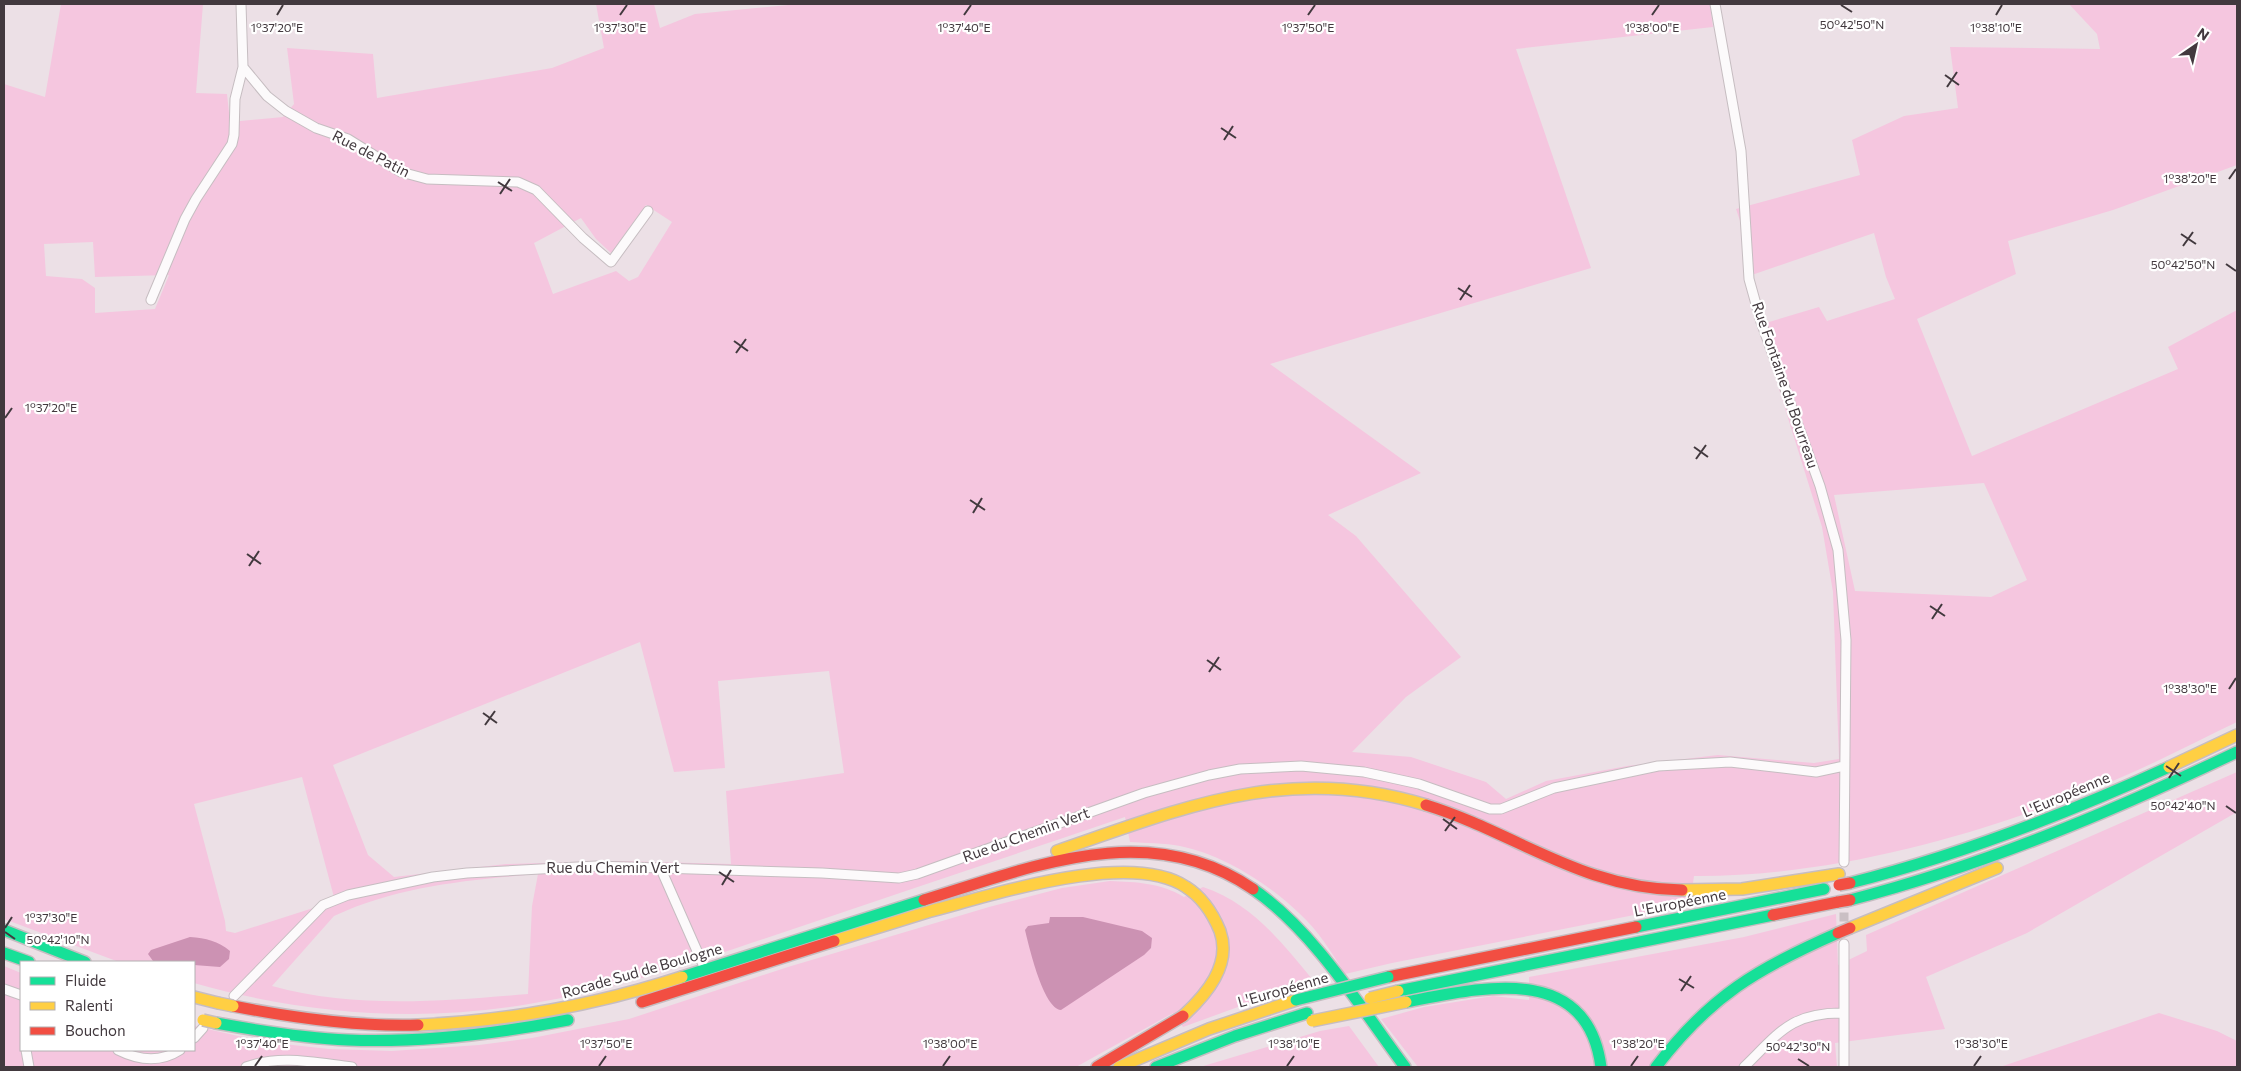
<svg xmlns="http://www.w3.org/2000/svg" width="2241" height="1071" viewBox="0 0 2241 1071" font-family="Commissioner,sans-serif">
  <rect width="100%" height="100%" fill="#ece0e6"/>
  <path fill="#f5c6df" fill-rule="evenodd" d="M61,4H203L196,93L227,94L230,122L283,117L294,104L287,48L373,54L377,98L552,68L604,48L596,4H654L660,28L695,14L799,4H1710L1713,27L1516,49L1591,268L1270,364L1421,473L1328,515L1356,536L1461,657L1406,697L1352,752L1411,757L1486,782L1506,799L1546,781L1627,766L1718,755L1814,763L1839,759L1833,592L1822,527L1759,325L1819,307L1827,321L1895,299L1886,277L1874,233L1746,277L1742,227L1736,209L1860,175L1852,140L1904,116L1958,108L1950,47L2100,49L2097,34L2069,4H2237V165L2113,210L2008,241L2016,274L1917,319L1972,456L2178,369L2168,347L2237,310V722C2197,741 2156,763 2115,780C1985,834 1834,877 1694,876L1690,904L1392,963L1345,974C1332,953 1318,930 1299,913C1267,883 1224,855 1180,846C1164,843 1146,843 1130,842L1125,817C1022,852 920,886 817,921C723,952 628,988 529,1004C417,1023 303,1014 194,983V962H119L4,919V84L45,97ZM646,205L672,222L638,277L629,281L616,271L553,294L534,243L581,218L596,239L611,253ZM93,242L95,277L169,275L155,309L95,313V288L82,279L46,276L44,244ZM1984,483L2027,580L1991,597L1855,591L1834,495ZM640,642L674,772L725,768L718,681L829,671L844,773L726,791L731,864L620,861L506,864L394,877L368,855L333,765ZM302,777L335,901L235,933L226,931L225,921L194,804ZM538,874L532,906L528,994C444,1001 355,1009 272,986L334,916C398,886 468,880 538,874Z
    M2237,772V812L2027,933L1926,977L1945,1029L1835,1043L1837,1067H1418L1381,1019L1424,1007L1493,996L1529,1000V977L1744,937L1836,914L1838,965L1867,951L1866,935Z
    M1110,881C1137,882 1161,883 1184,897L1203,887C1251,903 1281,941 1312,979L1288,986L1271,995L1183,1027L1173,1013L1076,1067H7L4,1064V966L21,973V1050H194V1026L265,1042L329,1049L392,1051L479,1045L532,1038L629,1019L788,967L989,907L1062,888Z
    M2159,1013L2217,1031L2237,1041V1067H2000Z
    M1349,1026L1379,1067H1200L1320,1031Z"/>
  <path fill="#cc92b3" d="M1050,917H1083L1142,931L1152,938L1151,948L1144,955L1061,1010C1043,1008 1029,946 1025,930L1028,926L1049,923Z
    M190,937C206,938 218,941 230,951L229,959L220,967L194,965V962L153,961L148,954L151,950Z"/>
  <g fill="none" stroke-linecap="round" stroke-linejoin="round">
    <path stroke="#cabfc4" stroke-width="9" stroke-dasharray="9 4.5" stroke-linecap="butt" d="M1844,899V931"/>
    <defs>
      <path id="street" d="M1715,4L1741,151L1749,279L1761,322L1820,486L1838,550L1846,640L1844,862
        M243,67L267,96L286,111L316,128L348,139L401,172L427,179L518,182L536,190L583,238L611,262L648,211
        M151,300L185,219L196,199L232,144L234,135L235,99L243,67L241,4
        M660,867L705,969
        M4,989L21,995
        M234,996L323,905L348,895L433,877L467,873L596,866L822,873L899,878L917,874L1144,793L1209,775L1240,769L1301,766L1364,772L1419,784L1490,809H1501L1554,788L1658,766L1730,762L1816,772L1844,766
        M194,1038L203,1028
        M26,1050L29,1067
        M118,1050C138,1060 160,1063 180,1050
        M246,1067C280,1054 317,1063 352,1067
        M1744,1067C1779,1033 1791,1012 1844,1013
        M1844,1067V944"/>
      <path id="fast" d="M1850,883C1961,855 2066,814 2169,767
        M1253,889C1314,931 1361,1008 1405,1067
        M1850,900C1985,865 2111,812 2237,752
        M1636,927L1824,889
        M4,930L85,962
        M4,953L29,962
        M682,977L924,900
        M1398,991L1773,915
        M1406,1002C1480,988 1587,961 1601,1067
        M216,1023C260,1031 304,1038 348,1040C422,1043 495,1034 568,1020
        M1156,1067L1235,1036L1307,1013
        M1656,1067C1710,996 1758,968 1838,933"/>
      <path id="slow" d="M2169,767L2237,735
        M1057,851C1185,807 1289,763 1426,805
        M1682,890L1742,889L1839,874
        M927,912C990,896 1129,849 1186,887C1202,897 1213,914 1220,931C1232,965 1206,995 1183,1016
        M1850,928L1997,868
        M834,941L937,909
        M194,997L218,1003
        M418,1025C509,1021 596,1005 682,977
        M1119,1067L1209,1029L1296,1000"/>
      <path id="jam" d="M1426,805C1516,833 1582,889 1682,890
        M924,900C1032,867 1149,817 1253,889
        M1773,915L1838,902
        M1388,977L1636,927
        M642,1002L834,941
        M233,1006C294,1018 356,1027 418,1025
        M1097,1067L1183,1016"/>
    </defs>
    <use href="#street" stroke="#c6bdc1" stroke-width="11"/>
    <use href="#fast" stroke="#c6bdc1" stroke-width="14"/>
    <use href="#slow" stroke="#c6bdc1" stroke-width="14"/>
    <use href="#jam" stroke="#c6bdc1" stroke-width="14"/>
    <use href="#street" stroke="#fcfafb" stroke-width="9"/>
    <use href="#fast" stroke="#16e098" stroke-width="11"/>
    <use href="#slow" stroke="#ffcf43" stroke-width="11"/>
    <use href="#jam" stroke="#f24e42" stroke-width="11"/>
    <defs>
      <path id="fast-bridge" d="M1296,1000L1388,977"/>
      <path id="slow-bridge" d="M1370,998L1398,991
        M218,1003L233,1006
        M203,1020L216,1023
        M1312,1021L1406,1002"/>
      <path id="jam-bridge" d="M1839,885L1850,883
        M1838,902L1850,900
        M1838,933L1850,928"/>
    </defs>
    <use href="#fast-bridge" stroke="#c6bdc1" stroke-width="14" stroke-linecap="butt"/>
    <use href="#slow-bridge" stroke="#c6bdc1" stroke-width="14" stroke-linecap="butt"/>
    <use href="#jam-bridge" stroke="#c6bdc1" stroke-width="14" stroke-linecap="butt"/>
    <use href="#fast-bridge" stroke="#16e098" stroke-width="11"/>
    <use href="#slow-bridge" stroke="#ffcf43" stroke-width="11"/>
    <use href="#jam-bridge" stroke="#f24e42" stroke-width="11"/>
  </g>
  <path fill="none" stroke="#42393e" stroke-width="2" d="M1841,5L1852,12M277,15L283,5M620,15L627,5M964,15L971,5M1308,15L1315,5M1652,15L1659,5M1996,15L2002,5M1945,75L1959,85M1947,87L1957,72M1221,128L1236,138M1224,140L1233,126M2229,179L2236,169M498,182L512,191M500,194L510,179M2181,234L2196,244M2183,246L2193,232M2226,264L2236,271M1458,288L1472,297M1460,300L1470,285M734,341L748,351M736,353L746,339M5,418L12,408M1694,447L1708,457M1696,459L1706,445M970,500L985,510M973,513L982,498M247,554L261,564M249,566L259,551M1930,606L1945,616M1932,619L1942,604M1207,660L1221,670M1209,672L1219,657M2229,689L2236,678M483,713L497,723M485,725L495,711M2166,766L2181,776M2169,778L2179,763M2226,806L2236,813M1443,819L1457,829M1445,831L1455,817M719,872L734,882M722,885L731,870M5,928L12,917M5,932L15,939M1679,979L1694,988M1681,991L1691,976M1798,1059L1809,1066M255,1066L262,1056M599,1066L606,1056M943,1066L950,1056M1287,1066L1294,1056M1631,1066L1638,1056M1974,1066L1981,1056"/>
  <g text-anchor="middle" stroke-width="4.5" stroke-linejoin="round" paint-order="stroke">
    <g font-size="15" fill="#42393e" stroke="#fff">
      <text transform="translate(371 154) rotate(27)" y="5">Rue de Patin</text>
      <text transform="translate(1785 385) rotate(71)" y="5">Rue Fontaine du Bourreau</text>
      <text transform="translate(2066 795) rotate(-23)" y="5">L'Européenne</text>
      <text transform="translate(1026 835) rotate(-20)" y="5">Rue du Chemin Vert</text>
      <text x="613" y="873">Rue du Chemin Vert</text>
      <text transform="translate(1680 903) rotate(-11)" y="5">L'Européenne</text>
      <text transform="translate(642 971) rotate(-16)" y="5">Rocade Sud de Boulogne</text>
      <text transform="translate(1283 990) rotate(-16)" y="5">L'Européenne</text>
    </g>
  </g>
  <g font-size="12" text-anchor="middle" fill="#42393e" stroke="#fff" stroke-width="4.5" stroke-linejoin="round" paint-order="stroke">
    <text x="1852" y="29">50°42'50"N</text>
    <text x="277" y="32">1°37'20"E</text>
    <text x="620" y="32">1°37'30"E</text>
    <text x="964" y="32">1°37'40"E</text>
    <text x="1996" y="32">1°38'10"E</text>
    <text x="1308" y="32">1°37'50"E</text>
    <text x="1652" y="32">1°38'00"E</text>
    <text x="2190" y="183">1°38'20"E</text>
    <text x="2183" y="269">50°42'50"N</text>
    <text x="51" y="412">1°37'20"E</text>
    <text x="2190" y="693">1°38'30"E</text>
    <text x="2183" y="810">50°42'40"N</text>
    <text x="51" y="922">1°37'30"E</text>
    <text x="58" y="944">50°42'10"N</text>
    <text x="262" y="1048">1°37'40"E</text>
    <text x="606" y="1048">1°37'50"E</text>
    <text x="950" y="1048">1°38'00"E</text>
    <text x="1294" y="1048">1°38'10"E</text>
    <text x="1638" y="1048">1°38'20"E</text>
    <text x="1981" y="1048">1°38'30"E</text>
    <text x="1798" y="1051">50°42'30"N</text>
  </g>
  <rect width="2241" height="1071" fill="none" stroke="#42393e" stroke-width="10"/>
  <rect x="20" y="961" width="175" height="90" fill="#ffffff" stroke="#b3b0b2"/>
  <rect x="30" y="977" width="25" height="8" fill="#16e098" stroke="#b3b0b2"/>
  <text x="65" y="986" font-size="15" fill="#42393e">Fluide</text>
  <rect x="30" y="1002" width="25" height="8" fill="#ffcf43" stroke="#b3b0b2"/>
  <text x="65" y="1011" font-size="15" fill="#42393e">Ralenti</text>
  <rect x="30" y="1027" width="25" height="8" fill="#f24e42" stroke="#b3b0b2"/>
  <text x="65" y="1036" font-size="15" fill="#42393e">Bouchon</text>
  <g transform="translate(2196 45) rotate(34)" stroke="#ffffff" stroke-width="4" paint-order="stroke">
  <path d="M0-4L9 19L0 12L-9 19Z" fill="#42393e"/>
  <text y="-8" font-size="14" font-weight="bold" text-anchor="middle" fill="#42393e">N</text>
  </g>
</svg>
